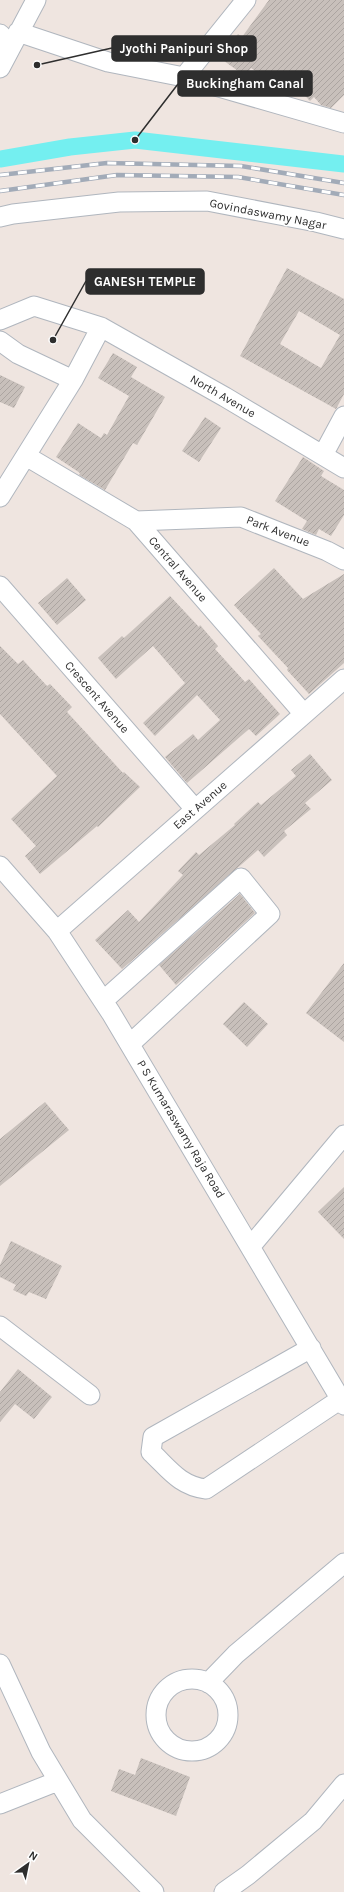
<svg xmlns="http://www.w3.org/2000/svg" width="344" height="1892" viewBox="0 0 344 1892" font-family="Karla,sans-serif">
  <defs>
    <pattern id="building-hatch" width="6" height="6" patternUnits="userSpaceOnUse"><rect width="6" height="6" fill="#c8c0bb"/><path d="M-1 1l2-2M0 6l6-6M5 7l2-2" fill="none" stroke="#aca5a1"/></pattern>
  </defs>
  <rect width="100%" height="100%" fill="#efe5e0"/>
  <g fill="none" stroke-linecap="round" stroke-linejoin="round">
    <path stroke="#74eff0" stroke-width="17" d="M0,159L70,147L135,140L344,164"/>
  </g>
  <path fill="url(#building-hatch)" fill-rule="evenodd" d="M269,0H344V95L331,108L321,105L314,97L310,101L292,82L285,92L251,68L245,76L220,58L238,34L242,37Z
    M287,268L344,299V394L336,409L240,356ZM299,311L340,335L321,368L280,344Z
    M113,353L137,367L131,377L165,397L137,445L133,443L105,490L79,475L80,473L56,457L78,423L101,438L104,433L107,435L129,396L98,378Z
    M0,375L25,387L14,408L0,402Z
    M205,417L221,428L199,462L182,451Z
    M303,457L324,471L321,476L344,490V515L331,536L319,529L316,535L302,529L307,521L275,501Z
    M274,568L303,599L344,574V663L309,694L287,670L288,668L258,636L261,634L234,605Z
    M67,578L86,600L57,625L38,603Z
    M170,596L199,627L200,625L218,646L215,649L245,682L249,679L280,714L256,736L249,729L187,783L165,757L193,734L198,740L220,720L197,695L155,736L143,723L185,683L153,646L116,679L98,658L122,636L124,638Z
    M0,646L18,664L23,660L47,686L50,684L72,707L67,712L123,773L124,772L140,787L98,827L97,826L40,874L25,856L36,846L11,819L57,776L0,714Z
    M310,754L332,780L305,803L311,809L284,831L287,835L264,857L258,850L122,969L95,940L128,910L139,922L183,875L178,871L196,852L199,855L235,825L234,824L258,802L261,805L296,776L291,770Z
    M240,894L255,913L176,985L159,965Z
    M344,963V1042L306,1013Z
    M244,1002L268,1024L247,1047L223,1024Z
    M45,1102L69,1130L0,1186V1139Z
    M344,1187V1239L318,1212Z
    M11,1241L62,1266L46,1299L29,1292L26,1296L13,1290L16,1285L0,1277V1265Z
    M18,1369L52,1397L34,1419L15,1404L0,1422V1392Z
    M141,1758L190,1777L176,1816L111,1791L119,1769L135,1775Z"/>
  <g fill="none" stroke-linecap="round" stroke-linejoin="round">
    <defs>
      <path id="minor" d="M18,32L108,62L184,77L344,123
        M0,34L11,46
        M0,68L36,0
        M184,77L246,0
        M0,217L13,214L119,202L207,201L316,222L344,229
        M0,320L34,306L101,327L225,397L344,468
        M0,341L18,354L73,380
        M323,455L344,416
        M26,456L136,521L304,714
        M0,497L73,380L101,327
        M136,521L241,517L327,551L344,560
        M0,586L195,809
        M0,866L57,931L111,1013L344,1405
        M57,931L344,679
        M103,1001L241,878L270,914L130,1044
        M251,1246L344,1135
        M0,1326L90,1395
        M311,1348L153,1437L151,1452C169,1469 180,1486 206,1489L341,1399
        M0,1664L41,1752L82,1820L154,1892
        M156 1715a36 36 0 1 1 72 0a36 36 0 1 1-72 0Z
        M208,1683L236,1654L344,1563
        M0,1804L58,1781
        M224,1892L248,1875L313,1821L344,1784"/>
    </defs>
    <use href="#minor" stroke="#b0b6be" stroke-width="21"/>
    <use href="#minor" stroke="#fff" stroke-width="19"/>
    <defs>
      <path id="rail" d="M0,175L107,163L241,166L344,183
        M0,191L117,175L238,177L344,195"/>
    </defs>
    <use href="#rail" stroke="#a2abb8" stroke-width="4.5"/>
    <use href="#rail" stroke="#fff" stroke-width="3" stroke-dasharray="9" stroke-linecap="butt"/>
  </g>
  <g text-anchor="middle" stroke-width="3.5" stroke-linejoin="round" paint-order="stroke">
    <g font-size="12" fill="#2e2e2e" stroke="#fff">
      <text transform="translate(268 214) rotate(11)" y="4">Govindaswamy Nagar</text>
      <text transform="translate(223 396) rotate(30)" y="4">North Avenue</text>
      <text transform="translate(278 531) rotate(21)" y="4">Park Avenue</text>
      <text transform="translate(178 569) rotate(49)" y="4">Central Avenue</text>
      <text transform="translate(97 697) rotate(49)" y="4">Crescent Avenue</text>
      <text transform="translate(200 805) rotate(-41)" y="4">East Avenue</text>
      <text transform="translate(181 1129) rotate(59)" y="4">P S Kumaraswamy Raja Road</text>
    </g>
  </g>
  <path fill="none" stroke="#2e2e2e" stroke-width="1.5" d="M37 65L112 48M135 140L178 84M53 340L86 281"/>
  <g fill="#2e2e2e" stroke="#fff" stroke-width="1.5">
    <circle cx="37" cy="65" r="4"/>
    <circle cx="135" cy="140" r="4"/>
    <circle cx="53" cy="340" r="4"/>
  </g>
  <g fill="#2e2e2e" stroke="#2e2e2e" stroke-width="1.5">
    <rect x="112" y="36" width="144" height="25" rx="4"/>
    <rect x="178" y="71" width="134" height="25" rx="4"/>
    <rect x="86" y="269" width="118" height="25" rx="4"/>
  </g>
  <g font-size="13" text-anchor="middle" font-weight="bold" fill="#fff">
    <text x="184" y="53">Jyothi Panipuri Shop</text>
    <text x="245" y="88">Buckingham Canal</text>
    <text x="145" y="286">GANESH TEMPLE</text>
  </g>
  <g transform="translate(28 1864) rotate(33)" stroke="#ffffff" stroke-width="3" paint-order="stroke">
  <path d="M0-3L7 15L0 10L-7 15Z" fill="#2e2e2e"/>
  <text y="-6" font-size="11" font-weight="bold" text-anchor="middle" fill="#2e2e2e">N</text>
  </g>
</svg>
